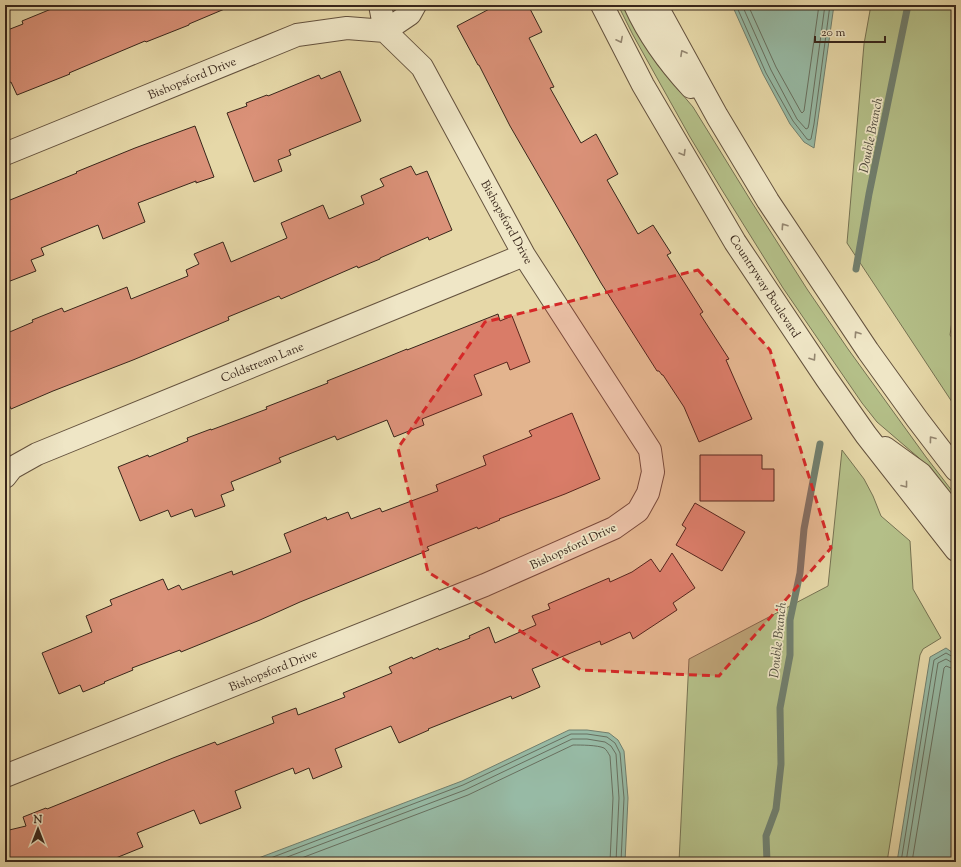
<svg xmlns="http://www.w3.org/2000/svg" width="961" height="867" viewBox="0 0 961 867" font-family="'Sorts Mill Goudy',serif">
  <rect width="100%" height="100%" fill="#e6d8a8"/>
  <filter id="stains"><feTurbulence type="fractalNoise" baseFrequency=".005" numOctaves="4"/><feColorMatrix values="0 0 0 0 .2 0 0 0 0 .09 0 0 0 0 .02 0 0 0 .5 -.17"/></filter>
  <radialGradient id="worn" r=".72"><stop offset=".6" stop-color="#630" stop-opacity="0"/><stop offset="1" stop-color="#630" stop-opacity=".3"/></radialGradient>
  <path fill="#b4bf88" stroke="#767252" d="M618,5H626L657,64L671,81L693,107L751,201L807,289L848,349L926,457L956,496V506L919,458L877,422L862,403L783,288L722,190L690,137L633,35Z
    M871,5H956V294L950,335L956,344V408L847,243L864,44Z
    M842,450L864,479L873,496L881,516L910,541L913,589L941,638L923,649L920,655L887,862H679L689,659L828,586Z"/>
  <path fill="#97baa5" stroke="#717f6e" d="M732,5H834L814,148L804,142L790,124L763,74Z
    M946,648L956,655V862H897L930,657Z
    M569,730H587L609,733L618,740L624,751L628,798L625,862H248L462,781Z"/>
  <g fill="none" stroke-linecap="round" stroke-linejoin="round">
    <path stroke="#687060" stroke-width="1" d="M736,5L766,73L793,121L807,139L809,140L811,139L814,124L830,5
      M742,5L771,70L797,119L806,129L808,128L809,124L825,5
      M748,5L776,67L801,112L802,113L804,111L819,5
      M260,862L463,785L571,734H587L607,737L615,743L620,753L624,798L621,862
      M274,862L465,790L572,739H587L605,742L611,746L616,754L619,798L616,862
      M291,862L468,795L573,745C581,745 597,745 604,748C607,750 608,753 610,756L613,798L610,862
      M901,862L934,660L946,653L953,657L956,658
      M906,862L938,663L946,659L951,662L956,663
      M912,862L944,668L946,666L951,668L956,669"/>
    <path stroke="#717f6e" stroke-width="7" d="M856,269L869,194L908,5
      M767,862L766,836L776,809L781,764L780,708L790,655V620L800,573L804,529L820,444"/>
  </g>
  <path fill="#da9178" stroke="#38261b" d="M61,5H234L189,24V25L146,42L145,41L69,73L70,74L17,95L11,82L5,84V31L23,24L22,21Z
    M497,5H528L542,32L529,38L554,87L550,88L581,143L596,134L618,174L607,180L638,234L653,225L671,253L667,255L703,312L700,314L729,359L726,360L752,419L699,442L684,407L663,375H662L659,371H657L601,283L510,126L479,65H478L457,26Z
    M340,71L361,121L289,150L291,155L278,160L282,171L254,182L227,113L247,106L246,103L267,95L268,96L319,75L321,79Z
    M195,126L214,177L196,183V181L138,203L145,222L103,239L98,225L41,248L44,255L31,260L36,271L5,283V202L77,173L76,172L135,148Z
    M411,166L416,175L427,171L452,230L429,240L428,237L380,258V259L358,268L357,266L281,299L279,296L228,317L229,320L133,360L53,391L11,409L5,395V334L33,322L32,320L62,308L64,312L127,287L131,299L188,276L186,270L199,264L194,254L223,242L231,262L287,238L281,223L323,205L329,219L364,204L361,196L384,186L380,179Z
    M498,314L500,321L512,316L530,362L510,370L507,362L474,375L482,395L422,419L424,425L394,437L387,420L337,440L335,436L279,458L281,462L231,482L234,490L221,495L225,506L195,517L192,509L171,517L168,510L140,521L118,467L148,455L149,457L188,441L187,438L211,429V430L267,409L266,407L328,383L327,381L385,358L407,349V350Z
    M572,413L600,479L565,494L499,519L500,520L478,529L477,527L427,547L429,550L300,602L260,620L181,652L180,650L132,668L133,670L104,682L105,683L83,692L80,685L59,694L42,653L92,632L86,616L112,605L110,600L163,579L168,590L179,585L182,590L232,571L233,575L291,552L284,534L326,517L327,520L348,512L351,519L380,508L382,512L438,491L436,485L486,465L483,456L532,436L529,431Z
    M700,455H762V469H774V501H700Z
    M695,503L745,532L722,571L676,545L686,528L682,525Z
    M672,553L695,588L673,603L677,610L633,639L630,632L601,645L600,641L532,669L540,687L512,699L511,696L428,729L429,730L399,743L391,726L335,749L342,767L313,779L309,768L295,774L293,768L235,791L241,808L200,824L194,810L137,833L143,847L106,862H5V831L26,826L23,817L46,808L47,809L173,758L215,742L217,745L274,723L272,717L296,708L298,715L345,697L343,693L392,673L389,667L412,657L413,659L438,648L439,650L470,638L469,636L489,627L495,643L536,625L532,616L550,609L548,604L609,578L610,582L632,572L651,559L660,572Z"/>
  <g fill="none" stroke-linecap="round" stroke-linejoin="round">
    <defs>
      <path id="minor" d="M5,154L297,35L347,28L385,31L410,14L415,5
        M5,477L12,468L37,454L524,255
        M5,776L485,585L614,528L638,511L648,493L653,472L650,450L524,255L422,67L385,31L380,5"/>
      <path id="tertiary" d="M602,5L643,85L735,242L826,378L866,435L956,550
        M635,5C649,36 668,62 691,87
        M656,5L717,116L768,201L868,351L917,419L956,470
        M885,448L921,474L956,518"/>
    </defs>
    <use href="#minor" stroke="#64523e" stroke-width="24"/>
    <use href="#tertiary" stroke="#64523e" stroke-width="24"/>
    <use href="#minor" stroke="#efe6c6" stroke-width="22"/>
    <use href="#tertiary" stroke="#efe6c6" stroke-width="22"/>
  </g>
  <defs><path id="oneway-chevron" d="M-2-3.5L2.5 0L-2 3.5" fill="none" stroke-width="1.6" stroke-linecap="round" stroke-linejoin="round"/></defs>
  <g stroke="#948670">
    <use href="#oneway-chevron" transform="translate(620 40) rotate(63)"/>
    <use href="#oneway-chevron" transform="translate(683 53) rotate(-119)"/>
    <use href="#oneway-chevron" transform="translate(683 153) rotate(59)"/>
    <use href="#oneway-chevron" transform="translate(784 226) rotate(-124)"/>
    <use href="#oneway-chevron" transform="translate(857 334) rotate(-124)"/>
    <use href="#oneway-chevron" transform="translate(813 358) rotate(56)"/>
    <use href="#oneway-chevron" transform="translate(932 439) rotate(-127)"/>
    <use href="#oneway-chevron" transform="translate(905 485) rotate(52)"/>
  </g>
  <path fill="#d62828" fill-opacity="0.2" stroke="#d62828" stroke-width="3" stroke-dasharray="8 5" stroke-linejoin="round" d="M698,270L770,350L831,548L719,676L581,670L428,572L398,448L485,322Z"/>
  <g text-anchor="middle" stroke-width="3.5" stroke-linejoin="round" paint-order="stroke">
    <g font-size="12" fill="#38261b" stroke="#efe6c6">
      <text transform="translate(192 78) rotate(-22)" y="4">Bishopsford Drive</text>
      <text transform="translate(507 222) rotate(61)" y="4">Bishopsford Drive</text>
      <text transform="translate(765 286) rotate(57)" y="4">Countryway Boulevard</text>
      <text transform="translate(262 362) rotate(-22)" y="4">Coldstream Lane</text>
      <text transform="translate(573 546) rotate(-25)" y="4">Bishopsford Drive</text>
      <text transform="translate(273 670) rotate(-22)" y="4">Bishopsford Drive</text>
    </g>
    <g font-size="13" font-style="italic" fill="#504b3e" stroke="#efe6c6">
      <text transform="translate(870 135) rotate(-79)" y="5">Double Branch</text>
      <text transform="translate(777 640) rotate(-84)" y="5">Double Branch</text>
    </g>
  </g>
  <rect width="961" height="867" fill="none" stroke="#e6d8a8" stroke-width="20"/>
  <rect x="6" y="6" width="949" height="855" fill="none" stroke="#38261b" stroke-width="2"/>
  <rect x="10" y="10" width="941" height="847" fill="none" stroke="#38261b"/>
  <g transform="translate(38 829)" stroke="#efe6c6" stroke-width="3" paint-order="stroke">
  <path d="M0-3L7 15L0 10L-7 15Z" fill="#38261b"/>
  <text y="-6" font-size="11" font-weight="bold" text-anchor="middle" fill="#38261b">N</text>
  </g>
  <path d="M815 36v6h70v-6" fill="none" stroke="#38261b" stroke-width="2"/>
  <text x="821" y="36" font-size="12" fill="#38261b" stroke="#efe6c6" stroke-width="3" paint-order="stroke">20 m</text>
  <rect width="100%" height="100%" filter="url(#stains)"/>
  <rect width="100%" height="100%" fill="url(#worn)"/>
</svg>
